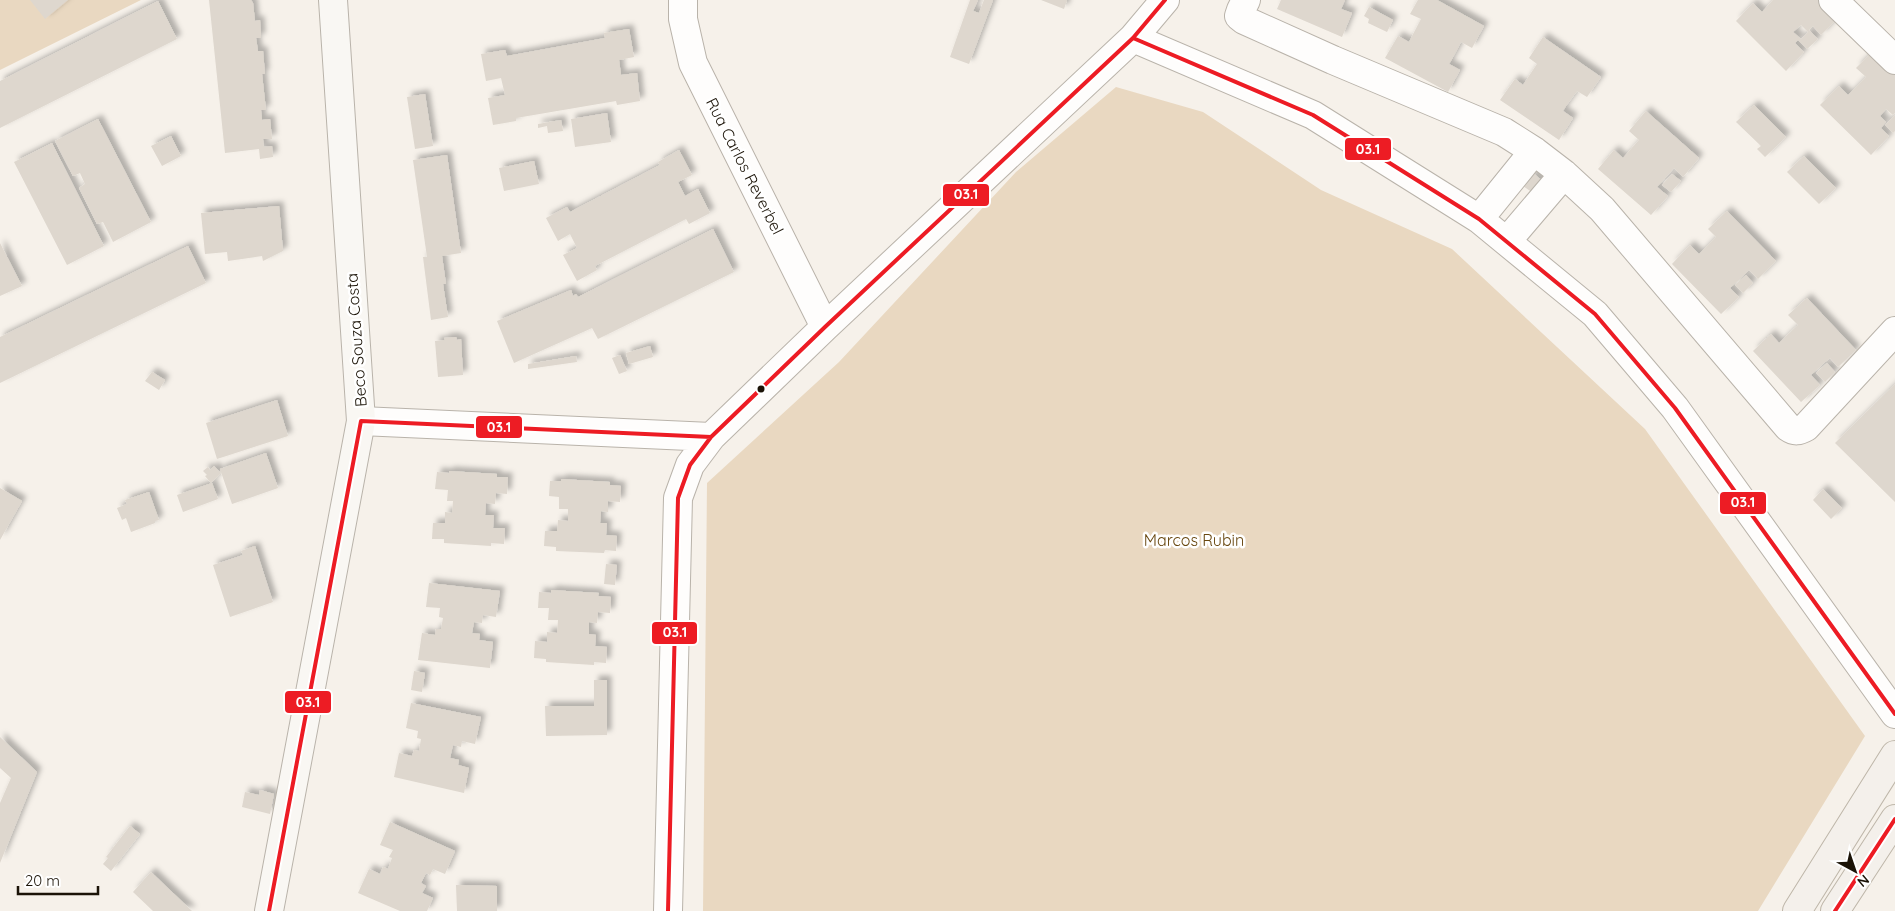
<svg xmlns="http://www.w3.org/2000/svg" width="1895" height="911" viewBox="0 0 1895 911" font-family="Quicksand,sans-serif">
  <defs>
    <filter id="shadow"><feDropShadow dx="4.5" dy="-4.5" stdDeviation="2.5" flood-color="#0004"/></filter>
  </defs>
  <rect width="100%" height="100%" fill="#f6f1ea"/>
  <path fill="#e9d8c1" d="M0,0H141L0,70Z
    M1116,87L1203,112L1321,190L1452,249L1645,429L1865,736L1758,911H703L707,483L839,362L1016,172Z"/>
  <path fill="#ded7ce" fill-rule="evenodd" filter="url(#shadow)" d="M30,0H68L45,19Z
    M209,0H251L253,3L255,21L260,20L261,38H256L258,51H263L265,74H262L266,110H261L262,120L270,119L272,139H263L264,147L272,146L273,157L260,159L259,149L225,153Z
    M970,0H978L973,11L979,13L984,0H993L969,64L950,57Z
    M1041,0H1067L1064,9Z
    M1281,0H1345L1341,9L1352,13L1342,37L1277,9Z
    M1418,0H1437L1484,26L1472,48L1461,42L1452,59L1449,64L1460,70L1448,92L1385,58L1398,36L1409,42L1421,19L1410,14Z
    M1773,0H1818L1837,19L1821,35L1813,26L1809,30L1818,39L1807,49L1798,40L1795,43L1804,52L1786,71L1736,21L1753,3L1762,12ZM1801,25L1808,32L1801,39L1793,32Z
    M158,1L177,39L0,128V81Z
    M1369,7L1393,20L1387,32L1368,23L1369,19L1364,16Z
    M629,29L634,57L619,60L621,75L637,73L640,101L617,105L616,101L516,118V121L493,125L488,98L505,95L501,78L486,81L481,54L505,50L507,56L605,38L604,33Z
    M1543,37L1601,77L1587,97L1577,91L1566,106L1563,111L1573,118L1559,140L1500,100L1515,79L1523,85L1537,64L1529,58Z
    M1873,51L1895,73V113L1893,115L1886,109L1880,116L1886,122L1881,128L1889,136L1871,155L1820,105L1839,86L1848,95L1866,77L1856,68Z
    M425,94L433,146L415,149L407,97Z
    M1754,105L1786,137L1765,157L1757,149L1761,146L1736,122Z
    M1646,111L1699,158L1683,177L1674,168L1657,187L1668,196L1651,215L1598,169L1614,150L1623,158L1639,140L1629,131Z
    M607,113L611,142L575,147L571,119Z
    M1895,115V131L1893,133L1885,125Z
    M98,119L151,222L113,242L103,222L97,224L79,188L85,184L80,173L73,176L55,141Z
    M561,120L563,131L548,133L547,126L538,128V124Z
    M171,136L181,156L162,166L151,146Z
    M52,143L104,246L67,265L14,162Z
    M679,150L692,175L678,182L685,196L698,189L710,213L689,224L686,219L595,266L597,270L577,281L563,255L577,248L570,234L558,241L546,218L567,207L570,212L660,165L658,162Z
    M447,155L461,253L442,256L446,284H443L448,317L431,320L423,257H427L413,160Z
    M1804,156L1836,188L1819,204L1787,172Z
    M534,161L539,184L504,191L499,168Z
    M1533,173L1545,183L1536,195L1523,186Z
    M1672,174L1681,181L1671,192L1662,185Z
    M279,206L283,251L263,261L262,256L228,261L227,252L205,254L201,213Z
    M1727,211L1776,261L1758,279L1749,270L1744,275L1730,288L1739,297L1721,314L1672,264L1690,245L1699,254L1716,237L1708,229Z
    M713,229L734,272L598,339L592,328L514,363L497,321L571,290L573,296L576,294L578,297Z
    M0,243L22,286L0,296Z
    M188,246L206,283L0,383V337Z
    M1746,275L1753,283L1743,293L1735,285Z
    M1807,298L1856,350L1838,367L1830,358L1825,362L1811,375L1820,385L1801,402L1753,351L1771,334L1779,343L1798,325L1788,315Z
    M456,337L457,340L461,339L463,375L438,377L435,341L445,340L444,338Z
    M650,346L653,357L629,364L626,353Z
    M620,355L627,371L619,374L612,358Z
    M576,356L577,362L528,369V364Z
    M1827,363L1835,372L1825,382L1816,373Z
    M152,372L165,380L159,390L145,381Z
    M1895,384V502L1835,443Z
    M277,400L288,436L217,459L206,423Z
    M266,453L278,488L232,504L220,469Z
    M214,466L221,473L211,483L205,476L207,475L203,471L208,467L210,470Z
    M449,471L497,474V477H508L507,494L496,493L495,504L486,503L485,515H494L493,528H505L504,544L491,543V546L444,543V539H432L433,523H445V512L452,513L453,501H447L448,490L435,489L437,472L449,473Z
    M561,479L610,482V485L621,486L620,502L608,501V512L601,511L600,523H607L606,535L617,536L616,551L605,550L604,553L556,551V547L544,546L545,531H557L558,520L568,521V509H559V497L549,496L550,481H561Z
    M212,483L218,499L183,512L177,495Z
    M0,488L22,501L0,540Z
    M1823,489L1842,508L1831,519L1813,500Z
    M149,492L159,520L155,521V523L131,532L126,518L122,520L117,508L127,504L125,500Z
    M255,546L273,602L230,617L213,565L243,555L241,551Z
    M606,564L617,565L615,585L604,584Z
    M429,583L500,591L496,617L483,615L482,623L474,622L472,633L480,634L479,640L493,642L490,668L418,660L422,633L435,635L436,629H441L443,618L439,617L440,608L426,607Z
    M551,590L599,593L598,596L611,597L610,613L598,612L597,623L589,622V634L596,635L595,646L607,647L606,663L594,662V665L546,662V659L534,658L535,641L547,642V632L557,633L558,620H548L549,608H538L539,592L551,593Z
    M414,671L425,673L422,692L411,690Z
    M594,680H607V735L546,736L545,706H594Z
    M411,703L481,717L475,744L462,741L461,747L453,745L450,758L459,760L458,765L469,768L464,793L394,777L399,753L412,756L414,750L419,751L421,739L417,738L418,731L406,728Z
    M0,737L37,772L0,863V803L11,778L0,768Z
    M260,790L274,794L270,814L242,807L245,792L259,795Z
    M390,822L455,851L445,874L433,869L430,875L426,873L421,883L426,886L422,893L433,898L427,911H400L358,893L369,869L380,874L383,867L388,869L392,858L389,857L393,850L380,845Z
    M130,826L140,834L111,871L103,864L108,858L106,857Z
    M151,872L192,911H153L133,892Z
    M456,885L497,886V911H457Z"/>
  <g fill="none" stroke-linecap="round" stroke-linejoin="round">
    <defs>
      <path id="street" d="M683,0V19L693,63L825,327
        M1246,0L1241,10L1239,16L1244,20L1333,60L1504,132L1534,151L1564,174L1602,209L1788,427C1795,432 1799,431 1806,427L1895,331
        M1833,0L1895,60
        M1133,38L1313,115L1479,219L1595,314L1675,408L1895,714
        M1479,219L1534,151
        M1507,241L1564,174
        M361,421L711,437
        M668,911L678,498L690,465L711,437L825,327L1133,38L1165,0"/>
      <path id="secondary" d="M269,911L361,421L333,0"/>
      <path id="primary" d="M1797,911L1895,755
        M1835,911L1895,819"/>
    </defs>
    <use href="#street" stroke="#b9b3aa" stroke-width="30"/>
    <use href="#secondary" stroke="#b9b3aa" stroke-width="30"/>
    <use href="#primary" stroke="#beb6a9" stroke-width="30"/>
    <use href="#street" stroke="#fefdfc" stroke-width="28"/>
    <use href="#secondary" stroke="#f9f7f3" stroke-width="28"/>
    <use href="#primary" stroke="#f4f0eb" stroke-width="28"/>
    <defs>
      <path id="bus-1" d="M1133,38L1313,115L1479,219L1595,314L1675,408L1895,714
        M269,911L361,421L711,437
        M668,911L678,498L690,465L711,437L825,327L1133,38L1165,0
        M1835,911L1895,819"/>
    </defs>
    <use href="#bus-1" stroke="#fff" stroke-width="8"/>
    <use href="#bus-1" stroke="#ed1c24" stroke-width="4"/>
  </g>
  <circle fill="#1b1307" stroke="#fff" stroke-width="2" cx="761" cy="389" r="4.5"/>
  <g text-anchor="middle" stroke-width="5" stroke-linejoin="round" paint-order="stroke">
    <g font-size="16" fill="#1b1307" stroke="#fff">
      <text transform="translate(745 166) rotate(63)" y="6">Rua Carlos Reverbel</text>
      <text transform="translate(356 340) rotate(-94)" y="6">Beco Souza Costa</text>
    </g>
    <g font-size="16" fill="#68470f" stroke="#fff">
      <text x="1194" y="546">Marcos Rubin</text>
    </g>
  </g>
  <g stroke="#fff" stroke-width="2">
    <rect x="1344" y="137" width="48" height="24" rx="5" fill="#ed1c24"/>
    <rect x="942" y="183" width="48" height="24" rx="5" fill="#ed1c24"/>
    <rect x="475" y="415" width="48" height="24" rx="5" fill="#ed1c24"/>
    <rect x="1719" y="491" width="48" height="24" rx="5" fill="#ed1c24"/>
    <rect x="651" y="621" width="47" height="24" rx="5" fill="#ed1c24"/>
    <rect x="284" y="690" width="48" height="24" rx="5" fill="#ed1c24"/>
  </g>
  <g font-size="14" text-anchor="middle" font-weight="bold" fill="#fff">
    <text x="1368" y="154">03.1</text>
    <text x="966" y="199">03.1</text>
    <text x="499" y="432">03.1</text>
    <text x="1743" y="507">03.1</text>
    <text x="675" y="637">03.1</text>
    <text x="308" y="707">03.1</text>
  </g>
  <g transform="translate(1855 871) rotate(140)" stroke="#ffffff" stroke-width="4" paint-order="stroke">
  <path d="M0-4L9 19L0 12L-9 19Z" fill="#1b1307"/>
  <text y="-8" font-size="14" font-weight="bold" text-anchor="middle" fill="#1b1307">N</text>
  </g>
  <path d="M18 886v8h80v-8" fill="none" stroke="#1b1307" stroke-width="2.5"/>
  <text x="25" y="886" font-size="15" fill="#1b1307" stroke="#ffffff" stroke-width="4" paint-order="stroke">20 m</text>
</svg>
